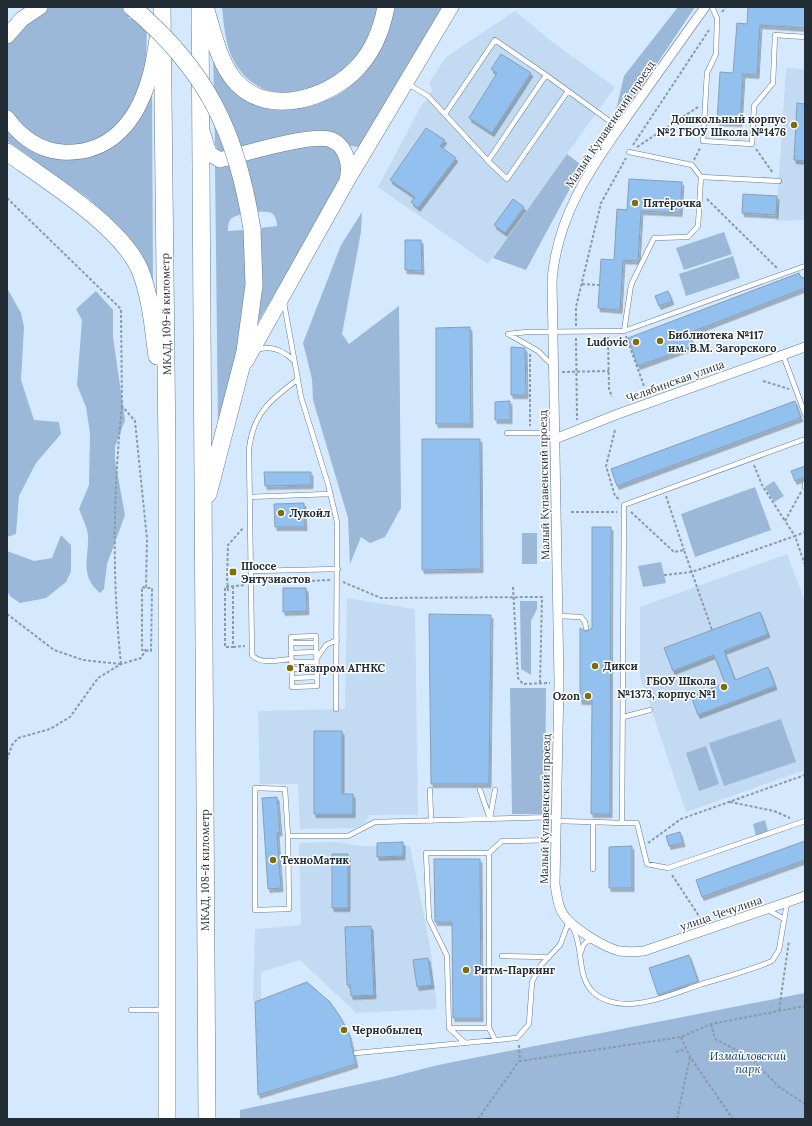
<svg xmlns="http://www.w3.org/2000/svg" width="812" height="1126" viewBox="0 0 812 1126" font-family="Lora,serif">
  <defs>
    <filter id="shadow"><feDropShadow dx="2" dy="3.5" stdDeviation="0" flood-color="#0004"/></filter>
  </defs>
  <rect width="100%" height="100%" fill="#d5e9fe"/>
  <path fill="#c2daf2" d="M515,11L551,41L615,87L488,264L378,187L422,104L426,101L432,90L429,83L446,57Z
    M786,68L805,69V220L776,221Z
    M787,554L805,602V770L686,812L640,676V607Z
    M347,598L415,609L418,815H369L365,823L355,828L300,829L298,784H260L258,711L345,709Z
    M336,842L361,846H410L431,951L437,1009L356,1013L300,960L261,972V1000L253,1002L255,929L301,925L299,843Z"/>
  <path fill="#9bb8d8" d="M50,7H129V19L147,18L146,69L128,118L90,144L60,147L30,136L7,108V45C14,28 35,16 50,7Z
    M222,7H378C372,29 364,49 348,66C333,81 293,97 272,92C257,88 243,77 235,63C225,46 224,25 222,7Z
    M394,7H446L361,147L351,146L336,137L219,153L215,144L213,50C225,69 236,95 256,105C268,111 281,111 295,109C311,107 327,101 341,93C365,77 392,36 394,7Z
    M678,7H695L618,122L614,119L624,76Z
    M152,94L153,284L104,213L88,198L7,141V126L59,158L136,123Z
    M310,143H326L339,153L344,176L258,322L262,283L260,228L277,226C277,222 276,218 273,214C268,209 236,213 231,219C228,222 228,227 228,231L245,230L247,283L233,373L218,426L215,167Z
    M567,154L584,167L574,181L526,270L493,258Z
    M362,212L361,232L342,334L349,344L399,306L401,508L385,537L370,543L361,537L350,564L348,518L313,400L312,379L303,343L341,245Z
    M724,232L732,254L684,270L676,248Z
    M733,256L740,278L686,296L679,274Z
    M7,288L21,313L24,327L21,380L34,420L59,422L61,434L36,463L19,496L16,534L7,537Z
    M96,291L113,310V337L125,420L115,447V460L125,515L107,564L104,589L100,593C79,575 89,559 88,535C87,527 82,517 79,509L89,485L90,433L86,407L77,385L82,320L76,309Z
    M774,481L784,496L774,502L765,487Z
    M755,487L771,530L695,557L681,514Z
    M522,533H537V564H522Z
    M61,535L71,545V571L66,582L46,598L20,603L10,596L7,591V551L34,561L52,558Z
    M661,562L666,583L643,587L638,566Z
    M520,601H537V609L531,621V675L521,669Z
    M510,688H546L545,814H512Z
    M781,719L796,762L724,786L709,743Z
    M706,746L719,784L699,791L686,753Z
    M765,820L768,831L756,836L753,824Z
    M805,993V1119H240V1110L388,1078L438,1065Z"/>
  <path fill="#92c0ef" stroke="#889fb8" filter="url(#shadow)" d="M748,7H805V28L760,25L757,75L743,74L740,123L717,122L720,72L733,73L737,23L747,24Z
    M501,54L531,73L492,133L469,118L497,73L491,69Z
    M797,103L805,104V161L794,160Z
    M426,128L445,140L440,146L456,158L418,208L411,202L415,197L390,180Z
    M629,179L682,182L680,213L641,211L638,261L623,260L620,310L598,308L601,259L614,260L617,209L627,210Z
    M743,194L777,196L776,215L742,213Z
    M513,199L524,207L505,233L494,225Z
    M405,240H421L422,271L405,270Z
    M799,273L801,278L805,277V288L689,333L694,346L638,366L628,338Z
    M668,291L672,301L659,306L655,296Z
    M470,327L471,424H436V328Z
    M511,347L525,348L526,395H511Z
    M510,401V420H495V402Z
    M795,401L801,418L617,486L611,469Z
    M422,439H480L481,569L422,570Z
    M805,466V477L795,481L791,471Z
    M264,472H311V485L265,486Z
    M304,503L305,527H275L274,504Z
    M592,527H611L610,814H591L592,701H580V628L586,632L592,628Z
    M283,588H306L307,611L283,612Z
    M760,612L768,634L724,651L735,680L768,667L775,686L698,715L691,696L725,683L714,655L673,671L664,648Z
    M429,614L491,615L489,784H431Z
    M314,731H342V794H353V814H314Z
    M277,797L280,832L277,833L281,888L268,889L262,798Z
    M680,832L683,843L669,846L666,836Z
    M805,841V860L702,897L696,880Z
    M403,842V856L377,857V843Z
    M632,846V888H609V847Z
    M332,854H348V908H332Z
    M434,859H480L481,1018H453L452,922H435Z
    M371,926L374,995L351,996L350,985H347L345,927Z
    M689,955L698,981L658,995L649,968Z
    M428,958L432,985L417,987L413,960Z
    M307,982L330,1002L341,1018L349,1034L356,1064L258,1095L255,1002Z"/>
  <g fill="none" stroke-linecap="round" stroke-linejoin="round">
    <defs>
      <path id="lane" d="M712,7L717,18L716,54L707,73L703,141L752,144L754,106L773,83L775,35L805,37
        M408,84L428,96L488,161L546,75L619,128
        M445,114L495,40L546,75
        M488,161L507,179L568,91
        M701,177L779,181
        M284,303L301,397L328,484L337,522L336,709
        M624,331L631,285L654,238L688,237L698,226L701,177L692,165L629,152
        M508,334L527,332L624,331L805,266
        M508,334L538,351L552,365
        M256,350C270,345 283,350 293,360
        M783,355L805,414
        M507,433H555
        M805,439L624,505L622,823H637L647,864L668,868L805,821
        M805,483V487
        M250,497L330,494
        M251,571L338,569
        M558,616L581,617L585,622L586,628
        M316,636L317,686L292,687L291,637Z
        M291,643H316
        M291,653L316,652
        M317,658L326,645L337,640
        M291,659C280,660 260,665 252,655L249,449C253,414 270,400 297,380
        M292,662H316
        M292,669H317
        M292,678L317,677
        M623,717L650,710
        M430,790L431,821
        M480,790L490,819
        M490,818L495,790
        M556,821L593,822V869
        M593,822L622,823
        M288,836L285,789L255,788V910L289,909L288,836H348L375,822L556,817
        M768,910L784,919
        M573,928C584,948 576,977 594,993C602,1000 615,1004 626,1004C651,1004 678,992 702,984C725,977 749,971 772,961L779,950L787,903
        M581,952C583,945 585,940 593,940
        M502,956L549,957
        M131,1010H163
        M449,1028H489
        M495,1040L489,1028V853L502,841L556,840
        M465,1043L449,1028L447,956L429,919L426,853H489
        M356,1053L517,1038L529,1024L532,982L541,965L560,945L569,921"/>
      <path id="street" d="M705,7C680,42 656,76 631,111C593,166 558,211 552,280L559,682L555,884C557,896 558,909 566,918C576,930 604,947 619,951C627,952 635,952 644,951L805,896
        M555,439L618,414L805,347"/>
      <path id="primary" d="M7,36L22,19L40,7
        M7,118C20,136 38,150 62,152C110,155 137,121 149,79C154,64 155,48 158,34
        M203,134L209,153L220,160C243,154 308,134 329,139C346,144 351,165 347,180
        M246,361L347,181L451,7"/>
      <path id="highway" d="M162,7L167,450V1119
        M200,7L207,1119
        M205,7C213,32 218,62 236,82C269,118 330,98 358,67C373,51 382,28 386,7
        M7,152C46,180 121,226 140,270C151,298 153,327 157,356
        M208,494L245,352L254,285L252,229"/>
    </defs>
    <use href="#lane" stroke="#657b92" stroke-width="5.5"/>
    <use href="#street" stroke="#657b92" stroke-width="10"/>
    <use href="#primary" stroke="#657b92" stroke-width="16"/>
    <use href="#highway" stroke="#657b92" stroke-width="18"/>
    <path stroke="#8a9aa9" stroke-width="2" stroke-dasharray="3 2" stroke-linecap="butt" d="M722,12L726,7
      M633,145L709,30
      M637,147L698,107
      M756,149L773,173
      M694,160L700,148
      M7,198L121,309L122,406L135,421L147,539L146,588H152L151,651L142,650V587L146,588
      M707,199L778,269
      M582,284L599,285
      M576,326V307L601,203L626,158
      M626,336L644,386
      M608,337L609,389L612,397
      M576,338L577,420
      M530,354V426
      M562,372L609,371
      M763,381L789,389
      M615,430L606,466L615,496L620,500
      M754,465L762,485L785,521
      M801,492L785,521L795,536L805,532
      M666,496L684,550
      M571,512H617
      M631,512L674,552L684,550L712,630
      M664,575L692,572L795,536L805,565
      M343,582L381,598L542,597L540,683
      M257,583L331,580
      M233,586V647H225V587L245,585
      M513,587L518,678L523,684L550,683
      M228,591L227,578L228,545L243,528
      M7,614L54,650L83,660L120,664
      M233,647L245,646
      M121,664C112,579 113,491 122,406
      M7,760L12,745L18,738L50,729L70,717L98,678L121,664L141,658L146,649
      M730,802L774,811L790,818
      M648,843L681,819L805,775
      M672,875L701,919
      M779,1010L789,941
      M711,1024L715,1039L750,1057L779,1087L805,1104
      M681,1037L690,1057L733,1119
      M519,1045L520,1061L681,1037L711,1024L805,1006
      M676,1052L686,1049
      M478,1119L519,1061
      M677,1119L690,1057"/>
    <use href="#lane" stroke="#fff" stroke-width="4.5"/>
    <use href="#street" stroke="#fff" stroke-width="9"/>
    <use href="#primary" stroke="#fff" stroke-width="15"/>
    <use href="#highway" stroke="#fff" stroke-width="17"/>
    <defs>
      <path id="highway-bridge" d="M132,7C207,70 237,133 252,229"/>
    </defs>
    <use href="#highway-bridge" stroke="#657b92" stroke-width="18" stroke-linecap="butt"/>
    <use href="#highway-bridge" stroke="#fff" stroke-width="17"/>
  </g>
  <g fill="#7c6e0b" stroke="#fff" stroke-width="1.5">
    <circle cx="794" cy="125" r="4"/>
    <circle cx="635" cy="203" r="4"/>
    <circle cx="660" cy="341" r="4"/>
    <circle cx="636" cy="342" r="4"/>
    <circle cx="281" cy="513" r="4"/>
    <rect x="229" y="568" width="8" height="8" rx="2"/>
    <circle cx="595" cy="666" r="4"/>
    <circle cx="290" cy="668" r="4"/>
    <circle cx="724" cy="687" r="4"/>
    <circle cx="588" cy="696" r="4"/>
    <circle cx="273" cy="860" r="4"/>
    <circle cx="466" cy="970" r="4"/>
    <circle cx="344" cy="1030" r="4"/>
  </g>
  <g text-anchor="middle" stroke-width="3" stroke-linejoin="round" paint-order="stroke">
    <g font-size="11" font-weight="bold" fill="#232d36" stroke="#fff" text-anchor="start">
      <text x="786" y="123" text-anchor="end">Дошкольный корпус<tspan x="786" dy="13">№2 ГБОУ Школа №1476</tspan></text>
      <text x="643" y="207">Пятёрочка</text>
      <text x="668" y="339">Библиотека №117<tspan x="668" dy="13">им. В.М. Загорского</tspan></text>
      <text x="628" y="346" text-anchor="end">Ludovic</text>
      <text x="289" y="517">Лукойл</text>
      <text x="241" y="570">Шоссе<tspan x="241" dy="13">Энтузиастов</tspan></text>
      <text x="603" y="670">Дикси</text>
      <text x="298" y="672">Газпром АГНКС</text>
      <text x="716" y="685" text-anchor="end">ГБОУ Школа<tspan x="716" dy="13">№1373, корпус №1</tspan></text>
      <text x="580" y="700" text-anchor="end">Ozon</text>
      <text x="281" y="864">ТехноМатик</text>
      <text x="474" y="974">Ритм-Паркинг</text>
      <text x="352" y="1034">Чернобылец</text>
    </g>
    <g font-size="11" fill="#232d36" stroke="#fff">
      <text transform="translate(610 124) rotate(-56)" y="4">Малый Купавенский проезд</text>
      <text transform="translate(166 314) rotate(-91)" y="4">МКАД, 109-й километр</text>
      <text transform="translate(675 381) rotate(-20)" y="4">Челябинская улица</text>
      <text transform="translate(544 485) rotate(-91)" y="4">Малый Купавенский проезд</text>
      <text transform="translate(545 809) rotate(-89)" y="4">Малый Купавенский проезд</text>
      <text transform="translate(205 870) rotate(-90)" y="4">МКАД, 108-й километр</text>
      <text transform="translate(721 913) rotate(-19)" y="4">улица Чечулина</text>
    </g>
    <g font-size="11" font-style="italic" fill="#063964" stroke="#fff">
      <text x="748" y="1060">Измайловский<tspan x="748" dy="13">парк</tspan></text>
    </g>
  </g>
  <rect width="812" height="1126" fill="none" stroke="#232d36" stroke-width="16"/>
</svg>
